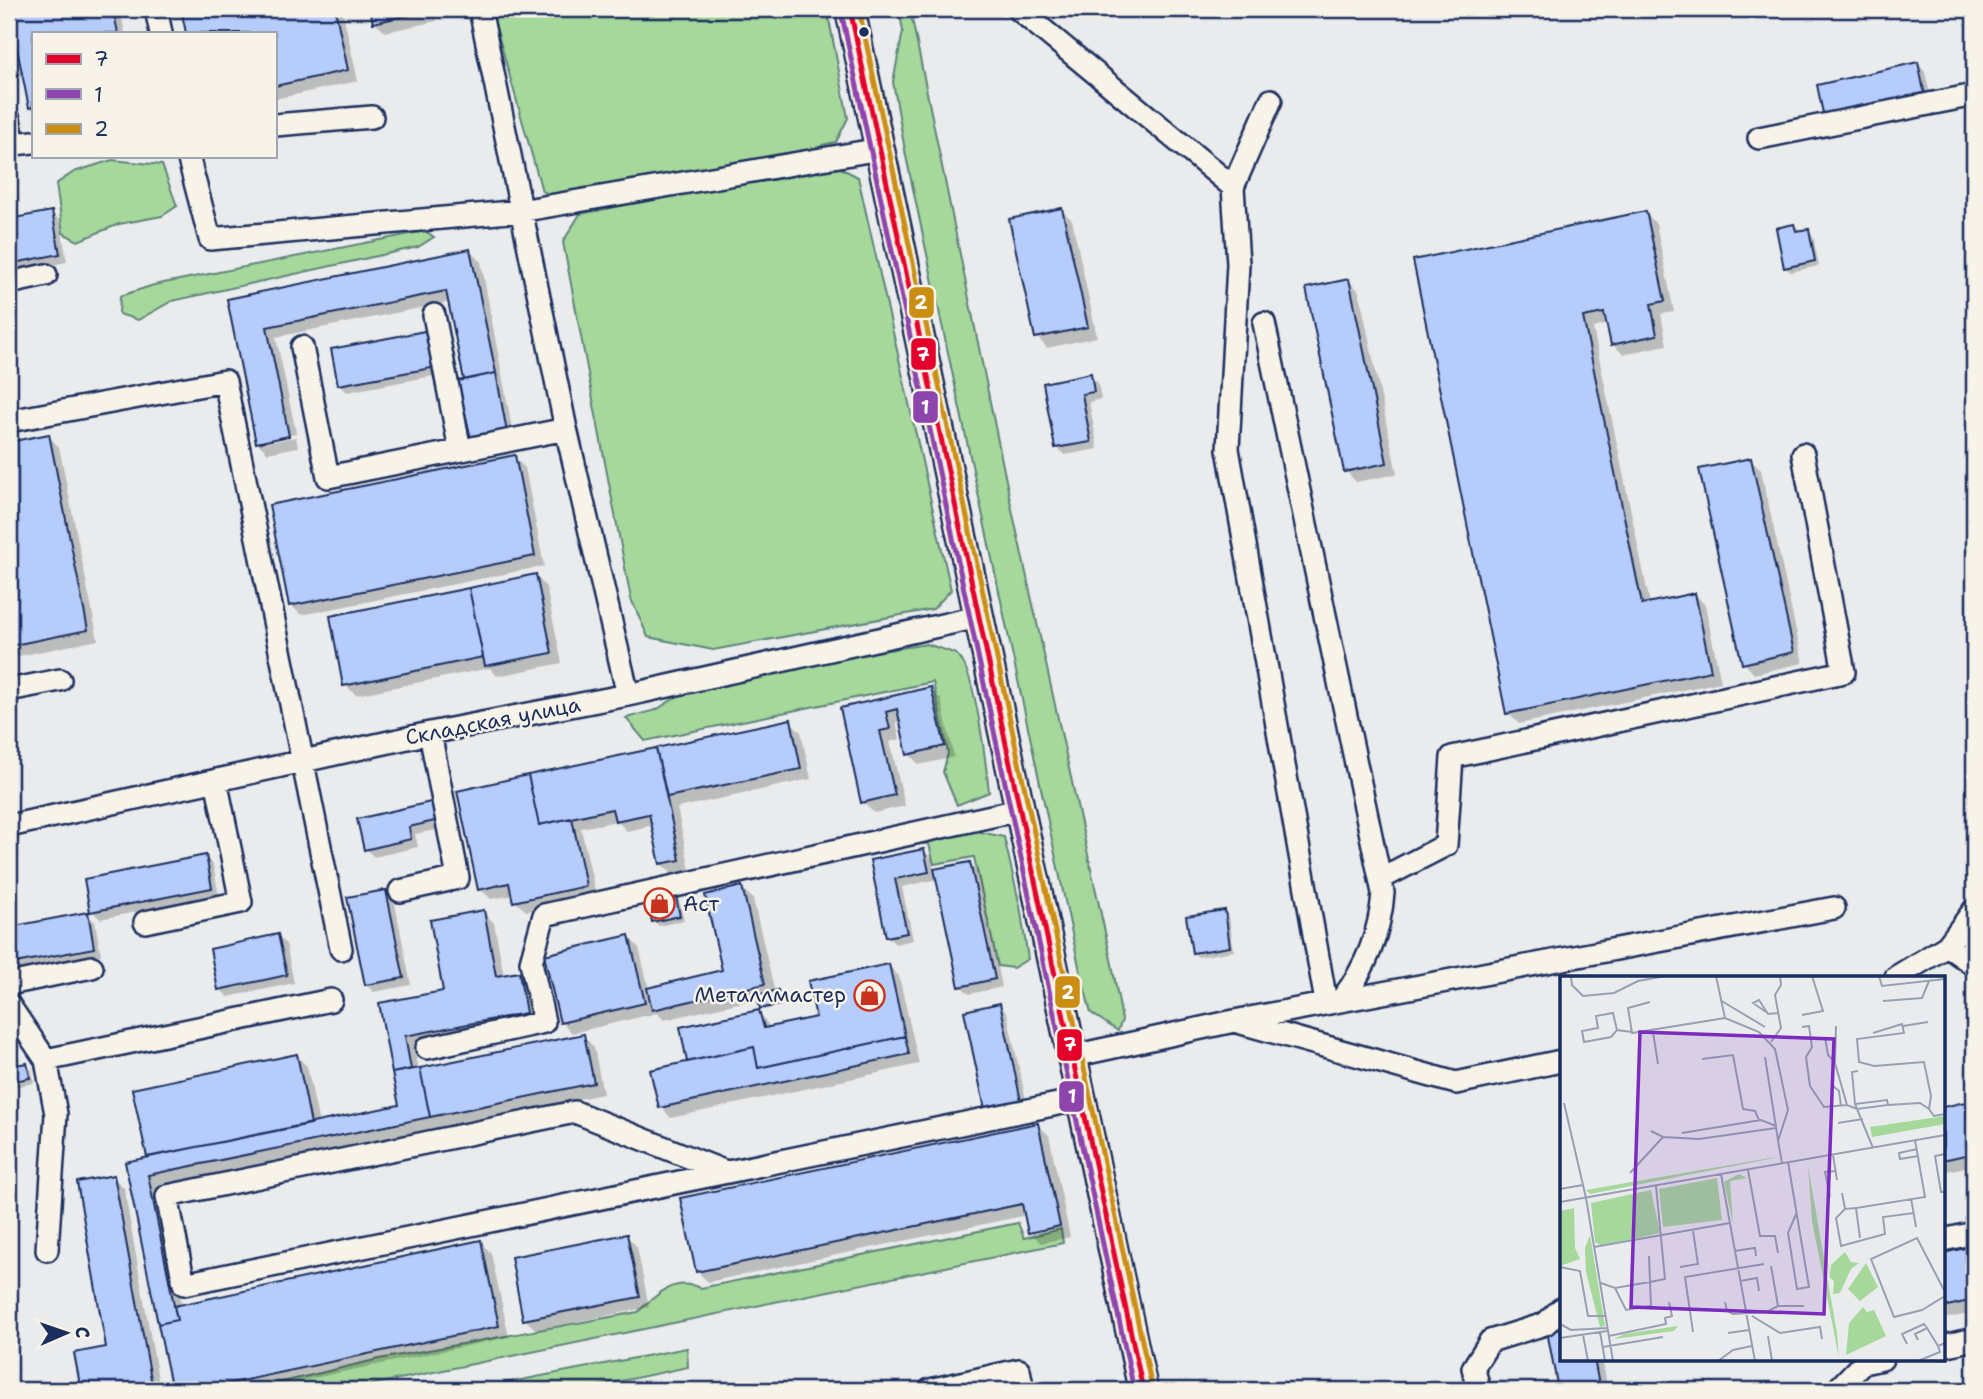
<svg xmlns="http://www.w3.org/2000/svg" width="1983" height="1399" viewBox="0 0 1983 1399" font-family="'Shantell Sans',sans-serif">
  <rect width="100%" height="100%" fill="#eaebec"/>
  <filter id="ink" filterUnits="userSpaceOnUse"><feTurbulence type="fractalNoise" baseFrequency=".0143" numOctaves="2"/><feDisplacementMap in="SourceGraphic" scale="14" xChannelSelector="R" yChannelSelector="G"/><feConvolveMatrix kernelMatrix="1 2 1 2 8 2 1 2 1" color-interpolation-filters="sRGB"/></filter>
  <g filter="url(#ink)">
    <path fill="#a5d89a" stroke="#60847c" stroke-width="2" d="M491,9H827L848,118L836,142L822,145L818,151L556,197L542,191Z
      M899,9H910L1011,505L1112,964L1122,1020L1118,1031L1091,1013L1080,971L906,156L893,82L903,31Z
      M112,160L162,165L177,206L162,216L119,224L78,241L63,233L56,184L74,172Z
      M833,164L858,177L951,590L933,609L713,650L648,637L631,599L563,242L580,214Z
      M425,231L434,237L418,247L172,301L138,320L119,314L120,296L154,285Z
      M927,644C936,648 950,650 957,655C976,669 986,765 989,792L957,805L943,772L948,753L933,682L645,741L626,718L656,710L681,694L818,661Z
      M967,829L1004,837L1020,906L1028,959L1013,968L998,966L974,857L934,864L929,844L916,843Z
      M1018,1223L1024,1238L1061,1229L1063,1243L346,1390H249L379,1359L638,1312C657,1294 673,1277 701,1288Z
      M687,1348L688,1367L578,1390H469Z"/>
    <path fill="#0003" d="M9,9H120L125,33H33V110Z
      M182,9H342L358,81L275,99V33H188Z
      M372,9H434L437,21L385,32L374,22Z
      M1918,64L1925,72L1932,103L1834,125Z
      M1061,210L1072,220L1097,337L1047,348L1037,337Z
      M52,213L60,221L67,262L9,273V221Z
      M1646,213L1656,224L1674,312L1661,314L1667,345L1623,354L1612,344L1608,324L1593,328L1650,604L1695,594L1705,605L1721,682L1519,724L1508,713L1415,261Z
      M1794,226L1813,236L1819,266L1790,272L1785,267Z
      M470,251L481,262L514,439H472L466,381L450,302L276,337L296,433L263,440V443L296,437L298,447L268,453L257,442L229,300Z
      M1349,281L1359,291L1397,474L1356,482L1346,471Z
      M430,332L444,374L347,392L339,384Z
      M1090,375L1098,383L1101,399L1089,402L1098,449L1065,455L1057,448Z
      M48,436L59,447L98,640L9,658V444Z
      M514,457L525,468L544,566L301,615L291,605Z
      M1750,460L1761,470L1803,663L1754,674L1744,663Z
      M536,576L546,587L562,663L497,676L490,668L356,695L345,685L332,618Z
      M930,689L941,699L954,757L919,765L909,754L901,721L896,722L900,739L890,742L905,806L874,813L863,802L842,709Z
      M790,721L801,732L811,779L677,808L690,870L672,874L661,864L653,825L627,831L617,821L581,828L596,896L526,911L515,901L514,895L491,899L480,889L459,792Z
      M434,803L446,828L415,834L418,847L374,857L366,849Z
      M924,851L932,858L934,871L970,864L978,871L1002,987L969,994L961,986L938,879L902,887L913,940L895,944L887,936L872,862Z
      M205,857L213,865L219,896L100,919L92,911Z
      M742,888L753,899L775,993L779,994L782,1006L764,1010L760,998L664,1020L657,1013L572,1033L562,1022L629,937L639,948L649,989L724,971Z
      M386,891L394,899L411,985L374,992L366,985Z
      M674,895L679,900L684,920L659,926L654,921Z
      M483,912L494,923L504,976L518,974L529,985L536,1023L414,1046L419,1070L583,1036L594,1047L603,1094L157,1186L182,1306L480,1242L491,1253L509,1337L257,1390H174L127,1163L149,1159L134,1091L296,1056L307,1066L319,1124L401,1107L381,1004L445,992Z
      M1224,912L1229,917L1234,951L1198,957L1193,952Z
      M87,914L95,922L101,955L19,971L11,963L9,928Z
      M278,936L286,944L294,983L228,997L220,989Z
      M889,966L899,976L919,1064L671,1118L661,1107L689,1063L759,1012L771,1029L818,1019Z
      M999,1005L1007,1013L1028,1109L995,1116Z
      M27,1065L32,1070L34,1083L9,1088V1068Z
      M1964,1104L1974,1114V1165L1943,1172V1109Z
      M1038,1125L1049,1135L1070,1237L1041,1243L1030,1232L1027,1215L708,1282L697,1271Z
      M113,1177L124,1188L160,1390H83L76,1354L108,1348Z
      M627,1236L637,1247L649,1307L536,1330L525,1319Z
      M1974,1248V1313L1943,1319V1254Z
      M1561,1331V1359H1611L1602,1360L1608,1390H1537L1559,1386L1549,1333Z"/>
    <path fill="#b6cdfc" stroke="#1b2f5e" stroke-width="2" d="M9,9H113L118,33H33V107L29,108Z
      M181,9H335L348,70L275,86V33H186Z
      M370,9H427V11L373,23Z
      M1918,62L1925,96L1824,118L1817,85Z
      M1062,208L1088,327L1035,338L1009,219Z
      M52,211L60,254L9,264V219Z
      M1646,211L1665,301L1651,304L1657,335L1611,345L1604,313L1583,317L1642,604L1695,593L1711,671L1506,714L1413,260Z
      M1794,224L1796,231L1809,229L1815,261L1784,268L1776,228Z
      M470,249L496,373L464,380L446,291L267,327L289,436L256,443L227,299Z
      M1349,279L1387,463L1344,472L1306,288Z
      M430,330L437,367L338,385L331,349Z
      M496,373L507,432L471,439L458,381Z
      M1091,373L1094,392L1082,394L1091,442L1055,448L1043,383Z
      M49,434L88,630L9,646V442Z
      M515,455L535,556L289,606L269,505Z
      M1751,458L1794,652L1742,664L1699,469Z
      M536,574L552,653L485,666L469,588Z
      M469,588L483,657L343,686L330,616Z
      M931,687L945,746L907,755L897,709L886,712L890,729L880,731L895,795L861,803L840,708Z
      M791,719L801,769L667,797L656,748Z
      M656,748L680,860L660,864L649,814L615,821L612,809L539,825L528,775Z
      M528,775L539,825L572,818L586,886L513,902L509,883L478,890L457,791Z
      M435,801L439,820L409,827L411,839L364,850L357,819Z
      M924,849L929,872L895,879L907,933L886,937L870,860Z
      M206,855L212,888L90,912L84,879Z
      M970,862L995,979L959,987L934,869Z
      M742,886L765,984L652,1010L647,988L722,970L705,895Z
      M386,890L404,978L365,985L347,897Z
      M675,893L680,916L652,922L647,900Z
      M484,910L496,976L519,972L526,1013L405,1036L411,1069L392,1073L379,1003L443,991L430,920Z
      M1225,910L1230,947L1192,953L1186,916Z
      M88,912L94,948L10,964L9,927Z
      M278,934L287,975L218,990L210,949Z
      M629,935L645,1003L560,1023L544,955Z
      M889,964L905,1036L758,1068L754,1047L687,1062L680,1027L759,1010L764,1028L816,1017L808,981Z
      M778,990L781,1004L760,1009L757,995Z
      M1000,1003L1021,1101L985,1109L964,1011Z
      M584,1034L594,1083L430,1117L420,1068Z
      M905,1036L909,1054L659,1108L650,1070L754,1047L758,1068Z
      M297,1054L311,1124L147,1157L132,1089Z
      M27,1063L30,1078L9,1082V1066Z
      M420,1068L430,1117L148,1175L177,1320L158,1324L125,1162L399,1105L392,1073Z
      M1965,1102L1974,1153L1943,1160V1107Z
      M1038,1123L1060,1226L1028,1233L1022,1204L696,1272L680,1198Z
      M114,1175L153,1390H81L74,1353L106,1347L77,1182Z
      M627,1234L640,1297L523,1320L511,1257Z
      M481,1240L499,1326L199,1390H172L158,1324L177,1320L174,1306Z
      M1974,1246V1300L1943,1307V1253Z
      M1561,1329V1359H1594L1600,1390H1532L1557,1384L1547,1331Z"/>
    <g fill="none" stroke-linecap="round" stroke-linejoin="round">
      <defs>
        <path id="minor" d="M156,9L161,33
          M480,9L566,429L628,695
          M1018,9L1233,187
          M1271,100L1233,187L1238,264L1228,449L1326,1002
          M9,119L14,144L33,142
          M275,125L372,117
          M1759,138L1974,95
          M188,156L210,239L520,211L880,149
          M9,283L46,275
          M434,315L460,450
          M1264,323L1383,893C1380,933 1366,968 1342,999
          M302,347L328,477L566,429
          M9,421L225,381L341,949
          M9,690L60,680
          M9,826L430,733L628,695L978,617
          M1380,879L1446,845L1452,757L1844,672L1803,454
          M400,891L458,878L430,733
          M145,922L241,902L216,780
          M1947,946L1974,965
          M1896,977L1947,946L1974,910
          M9,984L92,967
          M9,1005L46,1060L331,1000
          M1234,1021L1834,908
          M427,1048L544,1022L531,962L544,915L1019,810
          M1073,1056L1234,1021L1456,1083L1561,1061
          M46,1060L56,1114L47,1250
          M726,1172L575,1112L167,1196L184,1284L1082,1099
          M1943,1240L1974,1233
          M1943,1346L1974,1339
          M930,1390L1019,1370L1023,1390
          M1480,1390L1473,1368L1490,1341L1545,1324L1561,1309
          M1837,1390L1863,1363L1882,1359"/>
        <path id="major" d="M850,9L1143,1390"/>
      </defs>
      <use href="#minor" stroke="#1b2f5e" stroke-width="26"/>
      <use href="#major" stroke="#1b2f5e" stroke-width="33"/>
      <path stroke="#1b2f5e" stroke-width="3.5" stroke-dasharray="5 5" stroke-linecap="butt" d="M811,9L829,19"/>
      <use href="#minor" stroke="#f7f3e8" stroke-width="21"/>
      <use href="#major" stroke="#ffdf80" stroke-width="28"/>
      <defs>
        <path id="bus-1" d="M850,9L1143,1390"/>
        <path id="bus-2" d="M841,11L1134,1390"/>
        <path id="bus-3" d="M859,9L1152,1388"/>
      </defs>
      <use href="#bus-1" stroke="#f7f3e8" stroke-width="10"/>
      <use href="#bus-2" stroke="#f7f3e8" stroke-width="10"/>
      <use href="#bus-3" stroke="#f7f3e8" stroke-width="10"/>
      <use href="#bus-1" stroke="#e4002b" stroke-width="5"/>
      <use href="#bus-2" stroke="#8e44ad" stroke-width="5"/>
      <use href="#bus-3" stroke="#cb8e13" stroke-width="5"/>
    </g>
  </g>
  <defs>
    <symbol id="shop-ring" viewBox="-11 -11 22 22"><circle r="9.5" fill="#f7f3e8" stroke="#c8321e" stroke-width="1.5"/><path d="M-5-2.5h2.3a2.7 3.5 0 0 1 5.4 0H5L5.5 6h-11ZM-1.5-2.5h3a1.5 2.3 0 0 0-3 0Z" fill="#c8321e"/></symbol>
  </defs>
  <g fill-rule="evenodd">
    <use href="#shop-ring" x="642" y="886" width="35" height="35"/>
    <use href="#shop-ring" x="852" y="978" width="35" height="35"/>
  </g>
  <circle fill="#1b2f5e" stroke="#f7f3e8" stroke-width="2.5" cx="864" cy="32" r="6"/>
  <g text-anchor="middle" stroke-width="5" stroke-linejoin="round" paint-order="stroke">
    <g font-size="21" fill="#1b2f5e" stroke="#f7f3e8">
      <text transform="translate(493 721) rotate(-11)" y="7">Складская улица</text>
    </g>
    <g font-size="21" fill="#1b2f5e" stroke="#f7f3e8" text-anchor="start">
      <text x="683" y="911">Аст</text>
      <text x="846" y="1002" text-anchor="end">Металлмастер</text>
    </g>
  </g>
  <g transform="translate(1560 976)">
    <rect width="385" height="385" fill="#eaebec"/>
    <path d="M385,140V148L312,161L310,151ZM219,181L30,218L26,214L210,182ZM248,190L277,357L279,382L252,245ZM179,198L187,202L170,205L173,248L164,206ZM157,202L162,244L103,251L99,213ZM91,214L100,257L42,270L35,266L31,227ZM14,232L15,272L20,283L0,290V235ZM261,242L270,298L271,289L285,276L291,286L299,287L291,293L280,317L273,318L274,305L270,302ZM30,259L45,350L40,351L26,296L25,272ZM306,287L318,311L300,325L288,313ZM303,331L307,336L314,334L326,360L286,379L289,347ZM118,350L114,355L54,363L64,358Z" fill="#a5d89a"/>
    <path fill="none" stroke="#97a0b3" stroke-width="2" d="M15,0L11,1L12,9L23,20L54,17L78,5L106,0M156,0L165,42L199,56L215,73L228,134L218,165L222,187M319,0L322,10L385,3M160,24L205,51M323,25L362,22L369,5M90,26L68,32L72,57L165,42M206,36L193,27L199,24L208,38L219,37M242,39L263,35L252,0M276,50L275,87L287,129M343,50L368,46M242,51L249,50L252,71L246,81L250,110L264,131L287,129L297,133L328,129L327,124L295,128M57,54L51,61L24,66L22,55L38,52L36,40L53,37L57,54L72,56M93,56L98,88M313,57L342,48L344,57L297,63L299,86L314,90L364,86L371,120L369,133L374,140L385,138M265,61L268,79L275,86M211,66L221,52L215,19L221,9L220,0M205,81L218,164M142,83L173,79L183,133L195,135L199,144M298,95L292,96L295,128L313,172M272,109L279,115L281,130M4,127L26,222L53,385M328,129L360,127L369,133M278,147L303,143M91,155L103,161L139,163L216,152M122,157L201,144L216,150M357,173L339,177L340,183L358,180M385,178L375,180L381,216H385M273,179L277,204M228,186L249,311L237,313L228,257L237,236M188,194L200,260H215L218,277M70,197L103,161M161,198L195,385M0,213L23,209M282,217L285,233L296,232M270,221L265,196L276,195M351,222L356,251M0,226L385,159M285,233L276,242L281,270L325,258L323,241L354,237M300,262L296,232L365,221L355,164M34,271L170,247M174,275L195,272L196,280M89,280L90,306L105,303L96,210M0,291L20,295L28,340H45M120,291L138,288L133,255M180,305L197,302L199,315M41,307L55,312L90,306L91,330L66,334L55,312M385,316L357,262L311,283L334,341L362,334L385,320M165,326L167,335L173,338L207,336L218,330L211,290M218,330H244M192,340L220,357L260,351L262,363M0,348L11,354L47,352M40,356L45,385M133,356L125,301L204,288M168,357L189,354M23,359L28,385M49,360L106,348L105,342L112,340L109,326M208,360L212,385M0,362L47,355M358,364L355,358L367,352L378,370M347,368L342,358L364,348L367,352M43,371L103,361M158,385L173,374L192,370M358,385L380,376L378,370L385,367"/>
    <path fill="#7b2cbf" fill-opacity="0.15" stroke="#7b2cbf" stroke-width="3.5" d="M80,56L274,63L264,338L71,331Z"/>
    <rect width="385" height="385" fill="none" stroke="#1b2f5e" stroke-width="3.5"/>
  </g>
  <g stroke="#f7f3e8" stroke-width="2.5">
    <rect x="908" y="286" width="27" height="33" rx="7" fill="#cb8e13"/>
    <rect x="910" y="337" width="27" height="34" rx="7" fill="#e4002b"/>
    <rect x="912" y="390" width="27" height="34" rx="7" fill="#8e44ad"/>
    <rect x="1054" y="975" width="27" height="34" rx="7" fill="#cb8e13"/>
    <rect x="1056" y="1028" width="27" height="34" rx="7" fill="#e4002b"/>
    <rect x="1058" y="1080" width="27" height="33" rx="7" fill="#8e44ad"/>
  </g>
  <g font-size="19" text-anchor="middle" font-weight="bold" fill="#fff">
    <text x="921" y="309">2</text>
    <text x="923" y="361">7</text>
    <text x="925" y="414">1</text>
    <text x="1068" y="999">2</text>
    <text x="1070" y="1051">7</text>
    <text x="1072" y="1103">1</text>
  </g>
  <rect width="1983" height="1399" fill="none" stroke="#f7f3e8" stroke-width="35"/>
  <rect x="18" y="18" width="1948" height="1364" fill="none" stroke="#1b2f5e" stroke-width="2.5" filter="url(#ink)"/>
  <rect x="32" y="32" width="245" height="126" fill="#f7f3e8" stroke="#9fa5b1" stroke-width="2"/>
  <rect x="46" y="54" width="35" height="10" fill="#e4002b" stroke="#9fa5b1" stroke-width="2"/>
  <text x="94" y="66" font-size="21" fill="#1b2f5e">7</text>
  <rect x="46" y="89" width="35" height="10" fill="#8e44ad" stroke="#9fa5b1" stroke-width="2"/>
  <text x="94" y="102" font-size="21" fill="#1b2f5e">1</text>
  <rect x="46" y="124" width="35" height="10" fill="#cb8e13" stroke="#9fa5b1" stroke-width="2"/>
  <text x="94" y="136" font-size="21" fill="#1b2f5e">2</text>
  <g transform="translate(66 1333) rotate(88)" stroke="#f7f3e8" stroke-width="5" paint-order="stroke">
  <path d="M0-5L12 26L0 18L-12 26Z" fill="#1b2f5e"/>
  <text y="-10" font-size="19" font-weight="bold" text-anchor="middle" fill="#1b2f5e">С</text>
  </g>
</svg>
